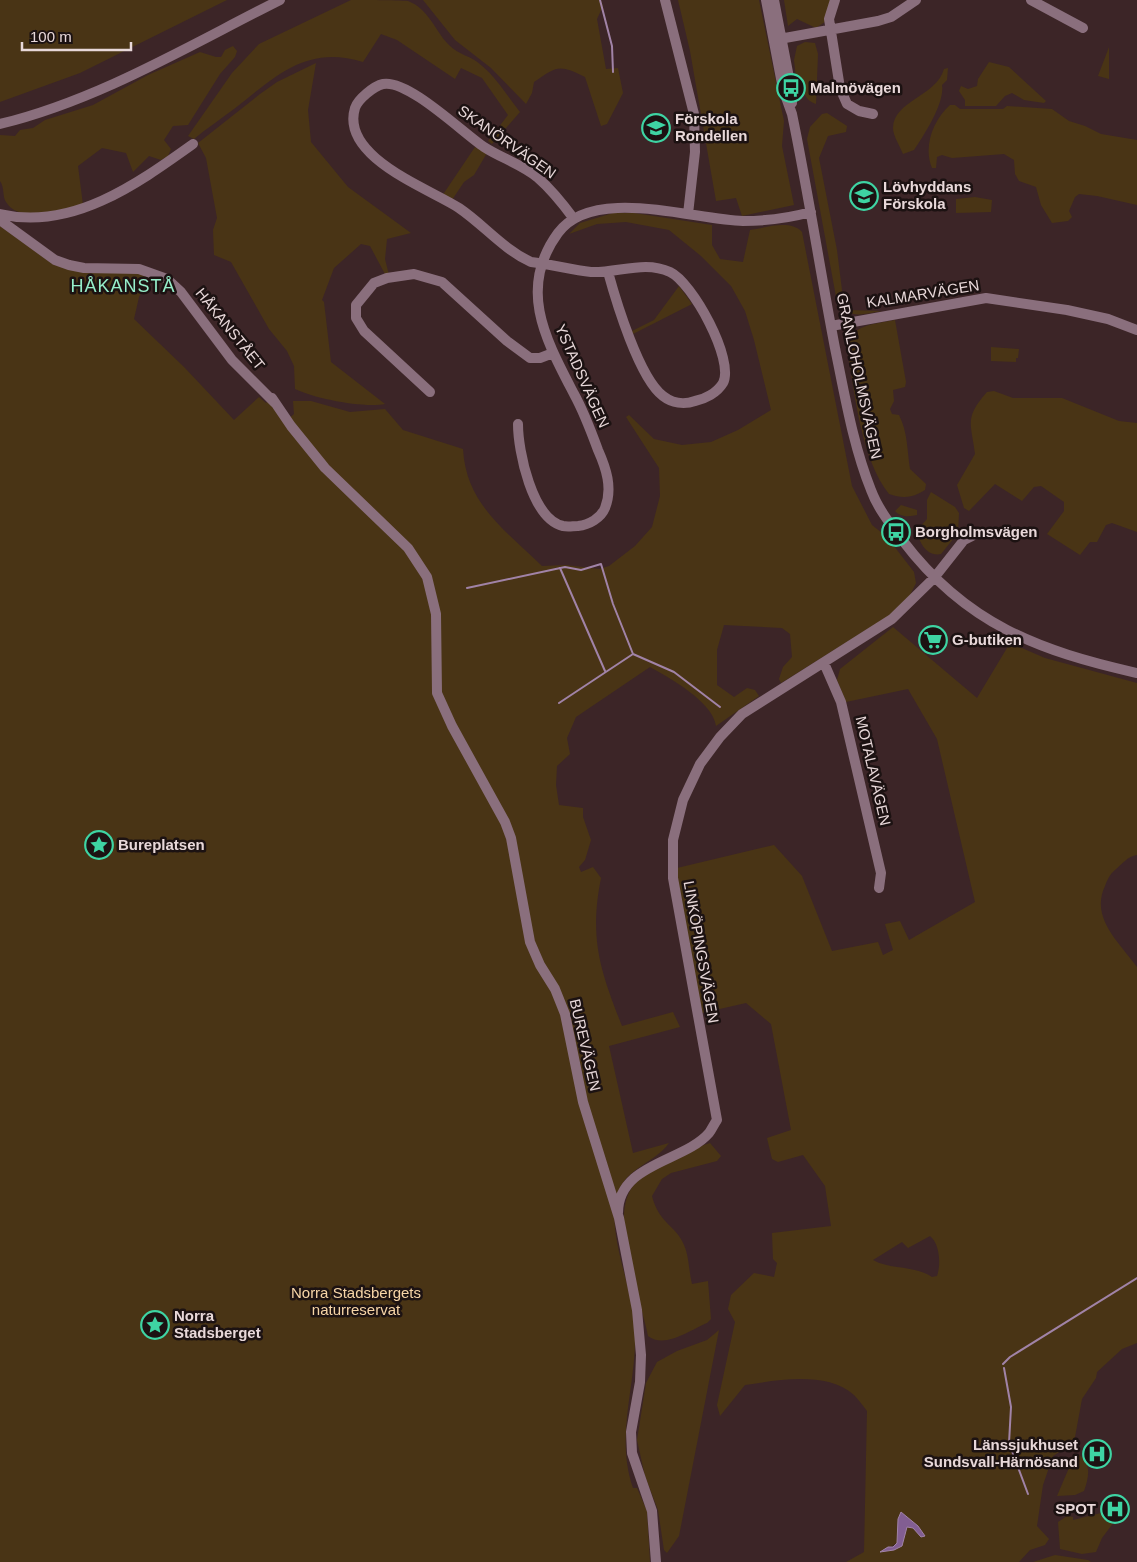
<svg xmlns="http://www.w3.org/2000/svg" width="1137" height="1562" viewBox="0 0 1137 1562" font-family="Helvetica,sans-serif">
  <rect width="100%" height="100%" fill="#3c2527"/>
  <path fill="#493415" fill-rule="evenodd" d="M0,0H227L80,73L0,102Z
    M351,0C365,0 396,0 408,1C429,9 435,31 449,45C458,55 472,56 481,65C497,78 507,96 520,112L492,144L488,141L508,115L482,78L461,68L455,79L397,40L381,34L363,62C306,44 275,77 234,109C221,119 207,128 194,139L188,136L232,73L259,44Z
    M423,0H601L603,6L597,19L606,69L618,68L623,93L607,124L601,126L585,77C559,64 557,66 534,82L532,93L526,104L491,68L455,40Z
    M678,0H759L784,121L782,146L794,205L742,216L736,198L716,201L690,51Z
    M784,0H835L829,19L816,28L797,19L788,26Z
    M805,42L815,43L818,54L816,104C801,99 805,86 796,78L794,60L797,46Z
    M233,46L237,51L235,57L220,74L188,125L173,126L164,140L171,149L168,156L161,160L149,156L133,172L126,153L102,148L78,166L83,205C64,212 19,224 6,202C2,196 5,188 0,181V135L15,136L20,130L33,128L45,120L93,105L148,75L200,52L216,57H221L225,50Z
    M1109,47V79L1098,76Z
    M989,62L1009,67L1046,101L1044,103L1024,100L1012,93L1005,96L996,106H965V100L959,91L961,86L968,89L977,86L978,79Z
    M316,63L308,110L311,142L348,187L411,233L387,239L385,259L389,275L386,276L370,246L361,244L334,268L322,300L324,302L331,362L385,404C363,408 316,399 295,389L294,366L287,351L269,329L231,262L214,255L213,230L217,218L206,158L198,143L260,94L277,82Z
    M948,68L947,80L942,85C945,103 924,135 914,150L903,154C900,146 893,136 893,128C894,100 936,97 944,69Z
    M950,105H955L960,109H1003L1007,106L1052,109L1069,121L1085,126L1101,134L1137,140V205L1097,196L1079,194L1075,197L1069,211L1072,217L1068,221L1052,223L1041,205L1036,187L1019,181L1015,174L1014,160L1004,154L952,158L942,155L937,157L936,168H932C923,147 933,120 950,105Z
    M827,113L847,126L846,132L828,136L819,158L837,250L842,290L847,310L882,311C864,314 848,320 837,302L807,139L810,127L822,114Z
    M475,147L487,153L474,175L464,182L452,200L442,196Z
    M975,197L992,200L991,212L956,213V199Z
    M613,213H634L712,225V245L720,259L743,262L750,230C765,228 790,219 802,232L852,486L872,525L887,537L914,572L916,583L909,597L890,615L781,683L779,679L783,667L792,657L790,634L782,628L724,625L717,650V685L734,697L747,688L755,690L759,696L716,726C713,702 670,678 650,667L576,717L567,738L570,754L557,766L556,785L559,805L583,808V817L591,840L585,860L579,867L581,872L593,867L601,878C589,938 600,970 622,1026L673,1012L680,1027L609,1046L633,1153L669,1143C654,1164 624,1168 617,1196C607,1231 629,1280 634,1316C641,1377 613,1430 633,1488H637L647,1511L650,1562H0V226L54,265L127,270L150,275L139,297L134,319L184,367L234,420L259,397L266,403L268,401L285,422L294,414L293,401H311L350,412L385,409L403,430L463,449C466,504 505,530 542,566L566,565L599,569L609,566L635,546L652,527L660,496L659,468L626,417L629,415L654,439L682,445L711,442L738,430L771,410L754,340L745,311L731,286L701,256L669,230L626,222L597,224L569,234L580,223Z
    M679,286L692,304L633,334L632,331L654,320Z
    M895,320L906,382L905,387L893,390L894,401L890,409L892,414L899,415C908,433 907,450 910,469L926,484L925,490C913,498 903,499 889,494C861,459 854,391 847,347C850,324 876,324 895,320Z
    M991,347L1019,349L1018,358H1016V362L991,361Z
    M994,391L1013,398H1062L1119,421L1137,423V532L1112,523L1106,525L1097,542H1090L1080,555L1047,534L1064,511V502L1041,486L1034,487L1022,501L995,484L969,511L964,508L957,485L975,454C971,423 964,418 987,392Z
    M931,492L955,507L959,513L958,533L941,554C927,557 919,543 917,530L927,519V500Z
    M901,505L917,510V515C909,517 900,517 895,511Z
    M893,627L977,698L1010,643L1045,658L1137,683V855C1128,856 1122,864 1115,870C1110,874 1107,880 1105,886C1090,918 1119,942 1137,967V1343L1122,1349L1097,1372L1096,1378L1082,1399L1075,1437L1069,1446L1053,1456L1043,1485L1037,1526L1049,1539L1045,1545L1030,1550L1019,1562H846L864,1552L867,1411C863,1406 859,1400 854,1395C827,1371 778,1380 745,1385L720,1416L717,1405L735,1322L728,1309L731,1295L754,1273L774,1277L777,1263L773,1259L772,1233L831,1226L825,1186L803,1155L778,1162L772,1159L767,1138L791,1130L771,1024L746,1003L702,1013L681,915L677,868L774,845L802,876L832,951L878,942L883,955L893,950L885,924L900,921L909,940L975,902L937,739L908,689L846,702L837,680L840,669ZM930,1236C940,1244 941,1265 937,1276L932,1277C914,1265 891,1270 873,1260L902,1242L908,1248ZM901,1512L918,1526L925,1536L921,1537L913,1528L907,1527L894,1550L886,1549L897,1543L898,1519Z
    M710,1143L721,1156L717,1161L671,1173L662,1179L652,1196C659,1224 675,1224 684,1245C689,1256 689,1272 692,1284L708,1281L711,1319L707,1323C690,1330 665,1349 648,1336C641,1299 608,1219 633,1186C642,1175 656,1169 668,1163C682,1156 696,1147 710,1143Z
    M719,1330L679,1536L667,1553L664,1550L658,1510L645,1476L637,1440L646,1383L657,1362L677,1351L707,1340Z
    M1078,1454C1092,1463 1089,1477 1084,1491L1075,1495L1057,1496L1074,1456Z
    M1101,1513L1114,1522L1102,1538L1096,1552L1082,1554L1060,1549L1058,1522L1067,1516L1073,1517V1520Z
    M1055,1555L1088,1560L1091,1562H1033Z"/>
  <path fill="#825e92" stroke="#a183a7" d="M901,1512L918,1526L925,1536L921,1537L913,1528L907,1527L902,1546L894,1550L880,1552L888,1547H893L897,1543L898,1519Z"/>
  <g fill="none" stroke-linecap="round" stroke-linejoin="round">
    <path stroke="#a183a7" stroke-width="2" d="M600,0L612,46L613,72
      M560,568L605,671
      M467,588L565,567L581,570L601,564L613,604L633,654
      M559,703L633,654L674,672L720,707
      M1003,1364L1010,1357L1137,1278
      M1004,1368L1011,1407L1009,1443L1028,1494"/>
    <path stroke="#8a6f7d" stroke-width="10" d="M665,0L694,114L695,152L688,214
      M766,0L783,89L792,114C808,191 820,270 835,348C845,396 853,445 871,490C878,509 891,525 903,541C966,624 1039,651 1137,673
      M774,0L791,88L792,103
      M835,0L829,19L840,88L847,104L859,111L873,114
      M1031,0L1083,28
      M774,40L878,21L891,17L916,0
      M0,124C99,100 190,45 280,0
      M0,214C72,231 137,184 193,144
      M574,219C563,204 552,190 537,177C521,164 501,158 484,147C463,133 408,79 383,84C374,86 358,99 355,108C340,157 428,188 459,208C484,225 503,249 531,262C551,264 571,270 591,272C618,273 645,260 670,272C692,282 735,360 723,383C717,393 705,399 695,401C684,405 672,403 663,396C639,378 616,301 608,272
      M0,220L55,260L69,265L84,268L139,269L167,279L181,292L232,360L275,403
      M831,326L986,298L1067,310L1108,319L1137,330
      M430,392L364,331L356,318V305L374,283L387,278L414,274L442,282L507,341L530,358H540L553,353
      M272,398L291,426L325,468L408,548L427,577L436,614L437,693L452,726L505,822L511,838L530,942L540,965L555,989L565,1014L583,1102L619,1218L637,1310L641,1355L640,1382L631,1432L632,1453L652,1511L656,1562
      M518,424C518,451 532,519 563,526C568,527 573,526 578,526C589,525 601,518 605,508C613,488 606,468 598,450C591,431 584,412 574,394C546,340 517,289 558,233C593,185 694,220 743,221C766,221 789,218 811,212
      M824,663L841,702L881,873L879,888
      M618,1213C618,1163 684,1162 709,1133C712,1129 714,1124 717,1120L673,878V840L683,800L700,764L720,737L742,714L892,619L934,578L964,540L972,536"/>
  </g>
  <defs>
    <symbol id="bus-ring" viewBox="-11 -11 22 22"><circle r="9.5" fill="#1c1212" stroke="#3ed4a3" stroke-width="1.5"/><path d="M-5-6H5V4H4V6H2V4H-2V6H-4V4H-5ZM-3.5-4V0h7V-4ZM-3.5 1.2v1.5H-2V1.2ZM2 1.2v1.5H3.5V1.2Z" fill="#3ed4a3"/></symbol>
    <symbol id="school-ring" viewBox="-11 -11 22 22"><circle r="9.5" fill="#1c1212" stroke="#3ed4a3" stroke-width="1.5"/><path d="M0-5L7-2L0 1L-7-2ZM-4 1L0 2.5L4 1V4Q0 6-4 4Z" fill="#3ed4a3"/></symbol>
    <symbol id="supermarket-ring" viewBox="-11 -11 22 22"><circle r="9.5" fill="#1c1212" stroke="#3ed4a3" stroke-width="1.5"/><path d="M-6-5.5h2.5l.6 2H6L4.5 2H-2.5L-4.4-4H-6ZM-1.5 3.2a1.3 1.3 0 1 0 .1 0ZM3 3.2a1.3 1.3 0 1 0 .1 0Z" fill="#3ed4a3"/></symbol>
    <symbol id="sight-ring" viewBox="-11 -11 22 22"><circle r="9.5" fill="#1c1212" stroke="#3ed4a3" stroke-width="1.5"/><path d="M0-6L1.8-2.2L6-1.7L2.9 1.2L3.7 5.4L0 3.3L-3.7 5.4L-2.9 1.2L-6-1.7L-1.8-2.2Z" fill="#3ed4a3"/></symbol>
    <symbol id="hospital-ring" viewBox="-11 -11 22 22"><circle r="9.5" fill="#1c1212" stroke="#3ed4a3" stroke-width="1.5"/><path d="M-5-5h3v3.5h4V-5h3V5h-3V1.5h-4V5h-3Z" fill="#3ed4a3"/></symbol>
  </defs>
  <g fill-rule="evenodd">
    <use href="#bus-ring" x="775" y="72" width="32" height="32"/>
    <use href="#school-ring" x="640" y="112" width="32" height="32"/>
    <use href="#school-ring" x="848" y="180" width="32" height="32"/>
    <use href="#bus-ring" x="880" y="516" width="32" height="32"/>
    <use href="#supermarket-ring" x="917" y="624" width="32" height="32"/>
    <use href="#sight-ring" x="83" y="829" width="32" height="32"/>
    <use href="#sight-ring" x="139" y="1309" width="32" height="32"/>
    <use href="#hospital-ring" x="1081" y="1438" width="32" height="32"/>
    <use href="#hospital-ring" x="1099" y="1493" width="32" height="32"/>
  </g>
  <g text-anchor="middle" stroke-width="5" stroke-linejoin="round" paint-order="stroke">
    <g font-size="15" font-weight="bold" fill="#e8d8d9" stroke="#1c1212" text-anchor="start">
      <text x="810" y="93">Malmövägen</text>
      <text x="675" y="124">Förskola<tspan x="675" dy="17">Rondellen</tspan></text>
      <text x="883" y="192">Lövhyddans<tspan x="883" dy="17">Förskola</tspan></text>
      <text x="915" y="537">Borgholmsvägen</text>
      <text x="952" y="645">G-butiken</text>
      <text x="118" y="850">Bureplatsen</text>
      <text x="174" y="1321">Norra<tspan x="174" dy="17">Stadsberget</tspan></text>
      <text x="1078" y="1450" text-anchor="end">Länssjukhuset<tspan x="1078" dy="17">Sundsvall-Härnösand</tspan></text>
      <text x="1096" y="1514" text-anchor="end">SPOT</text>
    </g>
    <g font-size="15" fill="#e8d8d9" stroke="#1c1212">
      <text transform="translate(507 142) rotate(35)" y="5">SKANÖRVÄGEN</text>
      <text transform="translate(923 294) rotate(-9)" y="5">KALMARVÄGEN</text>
      <text transform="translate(230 329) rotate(51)" y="5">HÅKANSTÅET</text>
      <text transform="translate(582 376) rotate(66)" y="5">YSTADSVÄGEN</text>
      <text transform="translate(859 376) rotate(78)" y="5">GRANLOHOLMSVÄGEN</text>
      <text transform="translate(873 771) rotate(77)" y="5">MOTALAVÄGEN</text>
      <text transform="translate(701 952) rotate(80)" y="5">LINKÖPINGSVÄGEN</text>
      <text transform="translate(585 1045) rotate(77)" y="5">BUREVÄGEN</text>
    </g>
    <g font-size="15" fill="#f7d5a7" stroke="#1c1212">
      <text x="356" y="1298">Norra Stadsbergets<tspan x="356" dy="17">naturreservat</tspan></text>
    </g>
    <g font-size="18" letter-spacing="1" fill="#96eeca" stroke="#1c1212">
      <text x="123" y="292">HÅKANSTÅ</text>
    </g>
  </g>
  <path d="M22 42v8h109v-8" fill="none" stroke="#e8d8d9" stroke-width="2.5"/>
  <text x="30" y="42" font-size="15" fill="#e8d8d9" stroke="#1c1212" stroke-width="4" paint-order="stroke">100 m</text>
</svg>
